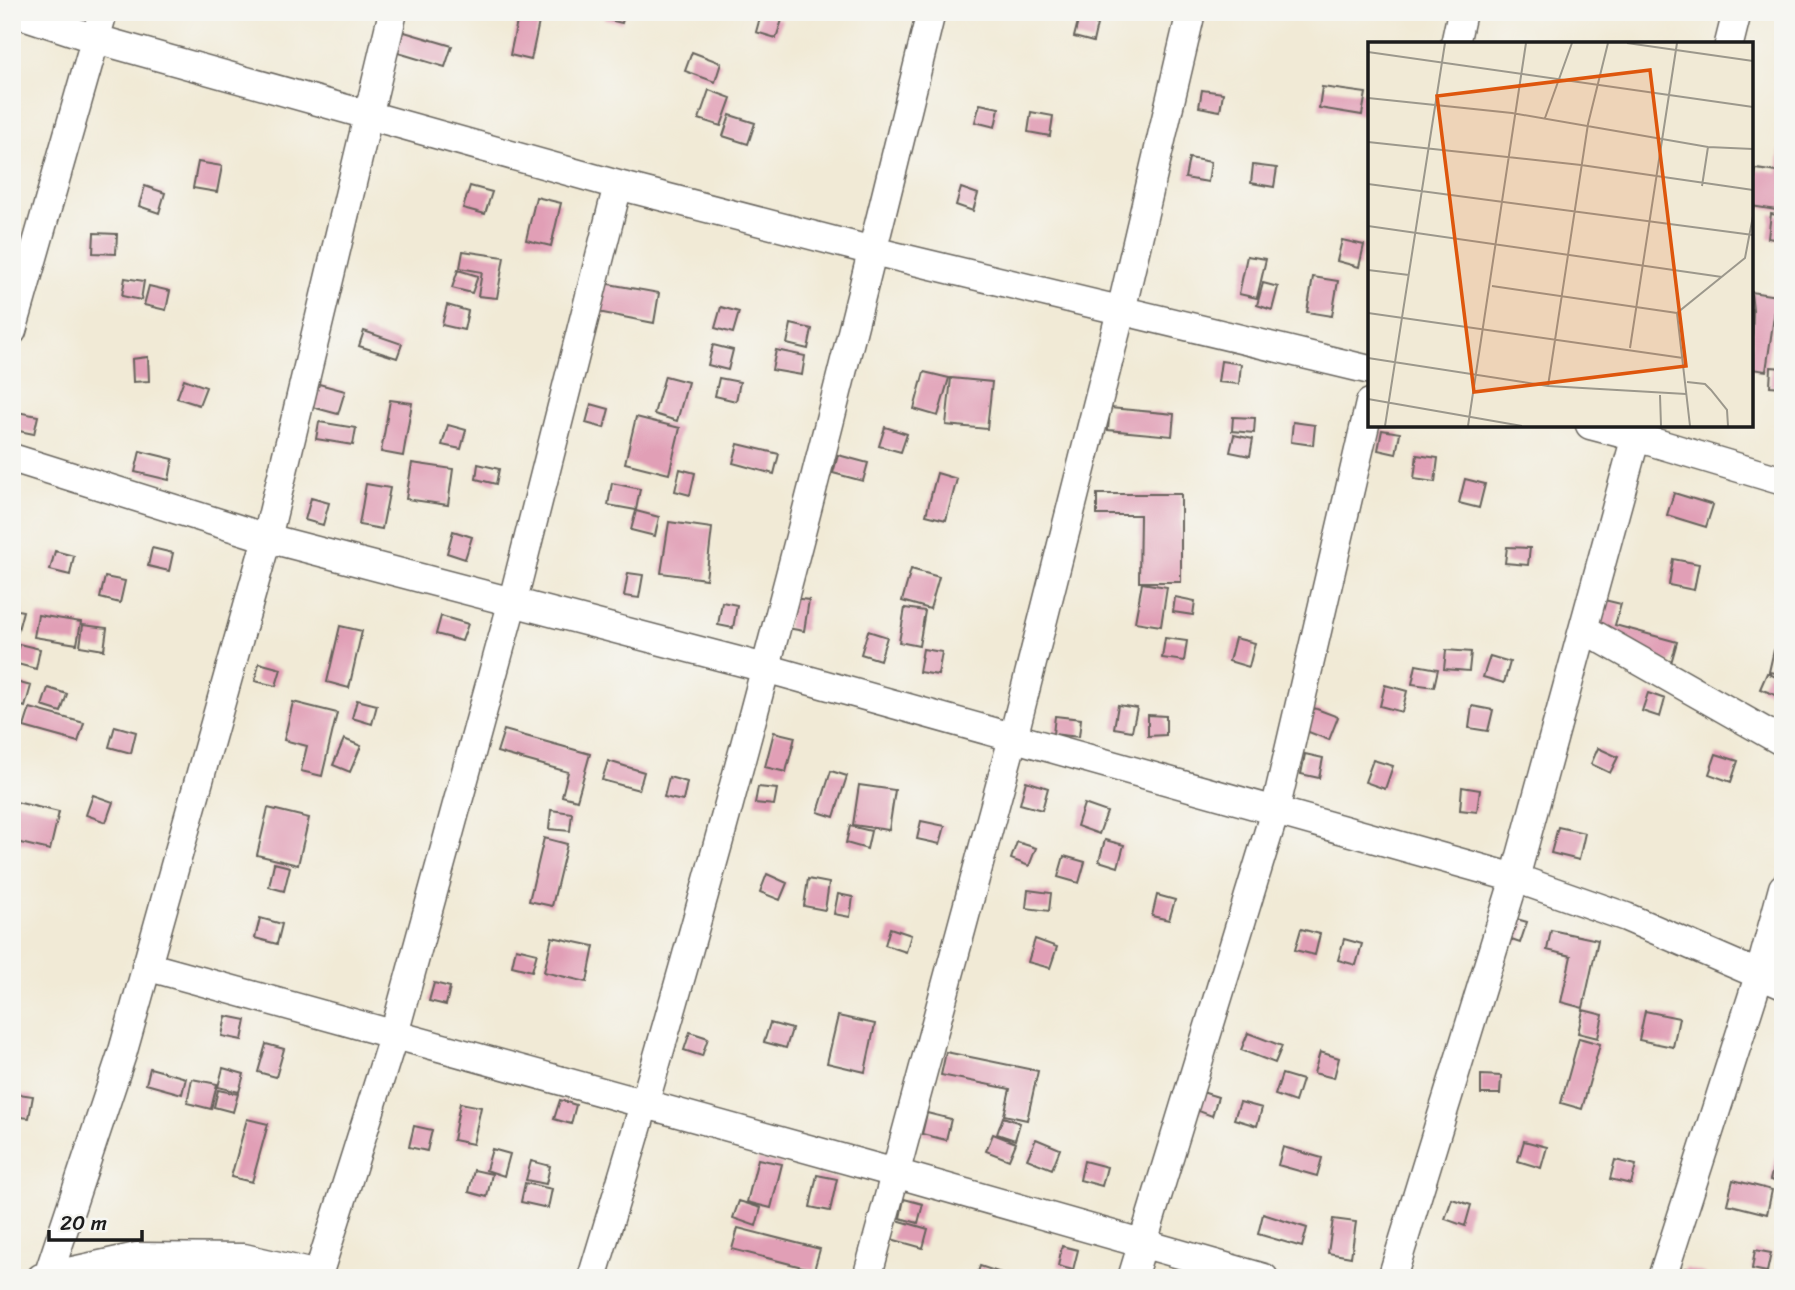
<svg xmlns="http://www.w3.org/2000/svg" width="1795" height="1290" viewBox="0 0 1795 1290" font-family="Sriracha,sans-serif">
  <rect width="100%" height="100%" fill="#f6f6f2"/>
  <filter id="ink" filterUnits="userSpaceOnUse"><feTurbulence type="fractalNoise" baseFrequency=".0143" numOctaves="2"/><feDisplacementMap in="SourceGraphic" scale="14" xChannelSelector="R" yChannelSelector="G"/><feConvolveMatrix kernelMatrix="1 2 1 2 8 2 1 2 1" color-interpolation-filters="sRGB"/></filter>
  <filter id="wash" filterUnits="userSpaceOnUse"><feTurbulence type="fractalNoise" baseFrequency=".00686" numOctaves="4" result="noise"/><feDisplacementMap in="SourceGraphic" scale="28" xChannelSelector="R" yChannelSelector="G"/><feGaussianBlur stdDeviation="1.57" result="paint"/><feColorMatrix in="noise" values="0 0 0 0 0 0 0 0 0 0 0 0 0 0 0 0 0 1.4 0 .05"/><feComposite in="paint" operator="in"/></filter>
  <g filter="url(#wash)">
    <rect width="100%" height="100%" fill="#f1ead6"/>
    <g id="blocks">
      <path fill="#e19fb6" d="M607,12H625L622,23L605,19Z
        M761,14L782,20L776,38L756,32Z
        M1080,14L1098,20L1093,42L1074,37Z
        M518,17L539,22L531,60L510,55Z
        M401,31L452,46L445,67L395,52Z
        M692,52L721,63L715,82L685,71Z
        M1322,87L1366,93L1362,115L1319,108Z
        M709,90L731,98L721,126L699,119Z
        M1202,90L1223,93L1220,111L1199,107Z
        M980,104L999,108L995,127L975,122Z
        M1031,112L1053,116L1050,136L1028,132Z
        M730,115L755,123L748,144L723,136Z
        M1780,146H1783V211L1751,206L1756,169L1777,172Z
        M1189,158L1211,162L1208,182L1185,178Z
        M198,162L222,166L217,192L193,188Z
        M1253,165L1277,168L1274,187L1251,183Z
        M145,186L165,193L159,213L139,206Z
        M470,186L492,192L485,214L463,208Z
        M961,188L978,194L973,211L956,205Z
        M536,197L561,203L551,246L526,240Z
        M1771,214L1783,216V241L1768,238Z
        M94,233L117,234L116,254L93,253Z
        M1342,240L1364,245L1359,267L1337,261Z
        M463,251L504,257L497,298L478,296L482,272L460,268Z
        M1247,256L1266,259L1257,298L1239,294Z
        M458,270L478,276L472,293L452,288Z
        M1313,277L1338,281L1332,316L1307,312Z
        M125,278L144,281L141,300L122,296Z
        M603,283L659,293L654,323L598,312Z
        M1263,283L1278,287L1272,310L1257,305Z
        M149,286L170,291L166,310L144,305Z
        M1751,292L1777,296L1766,371L1751,369L1753,311Z
        M447,305L468,311L464,330L442,325Z
        M721,307L739,312L733,333L715,328Z
        M791,324L812,329L808,349L787,344Z
        M364,331L402,344L397,358L359,346Z
        M713,345L733,350L728,370L708,365Z
        M776,350L805,356L802,375L772,370Z
        M148,357L149,381L133,382L132,359Z
        M1221,361L1241,364L1239,384L1218,382Z
        M1771,367L1783,368V387L1770,386Z
        M924,372L949,378L938,416L914,409Z
        M665,376L688,382L677,421L654,414Z
        M719,378L740,382L736,401L715,396Z
        M951,378L992,382L987,429L946,425Z
        M184,379L206,387L199,405L177,398Z
        M319,384L345,391L338,414L312,407Z
        M390,400L412,403L403,456L381,452Z
        M591,404L609,409L604,428L586,423Z
        M1110,408L1174,414L1172,436L1108,430Z
        M17,412L38,416L34,434L14,430Z
        M636,417L680,428L669,474L625,463Z
        M1233,417L1255,418L1254,433L1232,431Z
        M319,422L356,428L353,445L316,439Z
        M1293,422L1315,425L1313,445L1291,442Z
        M448,425L466,430L461,449L442,445Z
        M885,427L907,434L901,452L879,446Z
        M1382,430L1400,433L1396,454L1378,450Z
        M1234,435L1253,439L1250,456L1230,452Z
        M738,444L779,454L774,474L733,463Z
        M140,451L173,459L169,480L135,472Z
        M838,455L868,463L863,481L833,473Z
        M1417,455L1438,458L1435,482L1414,479Z
        M412,463L453,469L448,505L406,499Z
        M478,464L499,469L496,484L476,479Z
        M680,469L695,473L690,495L675,491Z
        M937,473L957,479L946,520L926,515Z
        M1465,479L1485,484L1479,508L1459,503Z
        M612,483L640,489L636,510L608,505Z
        M366,484L390,488L382,529L359,525Z
        M1674,493L1713,505L1706,527L1667,515Z
        M1097,494H1181V582H1139L1140,515H1097Z
        M311,498L329,503L323,525L305,520Z
        M636,511L659,517L655,536L631,530Z
        M669,522L712,528L706,579L661,573Z
        M453,531L472,537L465,559L447,553Z
        M1507,547L1530,548L1528,565L1505,563Z
        M152,548L173,553L169,571L148,566Z
        M55,551L74,556L70,575L50,570Z
        M1673,559L1699,564L1694,590L1669,585Z
        M911,569L939,577L930,609L902,601Z
        M628,573L643,575L639,598L624,596Z
        M105,577L125,581L120,603L100,598Z
        M1142,583L1167,587L1161,626L1135,622Z
        M1175,597L1195,601L1193,615L1173,612Z
        M791,598L809,600L804,631L787,628Z
        M1600,599L1621,604L1615,625L1677,642L1671,663L1589,640Z
        M722,602L737,605L733,628L718,625Z
        M905,608L925,611L919,646L899,642Z
        M12,609L23,611L17,634L12,632Z
        M38,615L81,622L77,644L34,637Z
        M441,616L468,624L462,641L436,634Z
        M83,625L107,628L104,650L80,646Z
        M340,626L362,631L349,688L327,682Z
        M868,631L887,637L880,660L861,654Z
        M1165,638L1187,641L1184,661L1162,658Z
        M1235,638L1255,643L1249,667L1229,661Z
        M19,644L40,649L36,669L14,663Z
        M923,649L942,652L938,675L919,672Z
        M1446,650L1471,652L1469,671L1444,669Z
        M1774,650L1783,652V674L1769,672Z
        M1490,656L1510,662L1504,683L1483,677Z
        M259,663L281,669L276,686L255,681Z
        M1416,665L1438,669L1434,687L1412,684Z
        M1767,673L1783,680L1781,697L1760,689Z
        M12,681L31,686L25,707L12,703Z
        M1385,685L1407,691L1402,712L1380,706Z
        M48,688L67,694L61,712L42,706Z
        M1648,693L1665,699L1660,717L1642,711Z
        M357,700L377,705L372,724L352,718Z
        M293,702L337,713L322,776L301,771L307,746L284,740Z
        M1118,705L1137,708L1132,731L1114,728Z
        M1472,706L1493,710L1488,731L1469,728Z
        M30,708L84,723L78,742L24,727Z
        M1314,708L1338,717L1329,740L1306,731Z
        M1148,715L1166,716V735L1148,736Z
        M1055,716L1081,719L1079,737L1053,734Z
        M115,726L136,732L131,753L109,747Z
        M504,730L590,754L577,800L562,796L568,772L497,752Z
        M774,732L795,737L786,772L765,767Z
        M344,739L361,746L350,772L333,765Z
        M1598,748L1618,757L1610,773L1591,764Z
        M1305,754L1323,758L1319,778L1301,774Z
        M1716,754L1738,761L1731,782L1709,774Z
        M1373,760L1393,766L1385,789L1365,782Z
        M608,761L644,772L639,790L602,780Z
        M831,771L847,776L834,817L818,812Z
        M669,777L687,782L683,801L664,797Z
        M1026,781L1048,788L1042,810L1020,804Z
        M859,785L895,790L889,830L853,825Z
        M758,787L777,789L774,805L755,803Z
        M1462,787L1480,790L1477,812L1460,810Z
        M93,795L113,802L106,822L86,815Z
        M16,802L59,812L50,850L12,841V819Z
        M1084,804L1107,812L1099,834L1077,826Z
        M268,808L309,818L298,865L257,855Z
        M551,810L572,813L570,831L549,829Z
        M921,821L945,826L940,844L917,839Z
        M850,826L871,831L867,849L846,843Z
        M1558,827L1585,833L1579,860L1551,853Z
        M544,838L567,844L552,906L529,901Z
        M1105,840L1124,845L1118,867L1099,861Z
        M1017,842L1036,848L1029,866L1011,859Z
        M1064,856L1085,862L1079,883L1058,877Z
        M274,863L290,867L284,891L269,887Z
        M767,874L787,883L780,900L760,892Z
        M808,879L829,883L825,910L804,906Z
        M1028,890L1051,893L1049,911L1026,908Z
        M838,894L853,897L850,917L834,914Z
        M1157,895L1175,900L1169,920L1152,916Z
        M1506,916L1527,922L1520,943L1500,936Z
        M260,918L282,924L277,944L255,938Z
        M890,928L911,935L906,952L885,945Z
        M1301,929L1320,934L1315,955L1295,950Z
        M1551,930L1598,940L1583,1008L1561,1002L1571,956L1547,950Z
        M552,937L594,946L587,982L544,972Z
        M1035,939L1057,947L1050,968L1028,962Z
        M1344,939L1362,944L1356,965L1338,960Z
        M516,948L537,953L532,971L512,966Z
        M434,983L450,987L446,1005L429,1001Z
        M1583,1010L1603,1015L1598,1038L1578,1033Z
        M1645,1011L1679,1018L1673,1047L1639,1040Z
        M226,1016L246,1020L242,1040L222,1036Z
        M838,1016L875,1024L865,1072L827,1063Z
        M770,1023L792,1029L786,1048L764,1042Z
        M690,1032L708,1038L702,1056L684,1050Z
        M1248,1033L1282,1046L1275,1063L1241,1050Z
        M1579,1038L1600,1044L1582,1109L1561,1103Z
        M266,1044L284,1049L276,1077L258,1072Z
        M946,1052L1038,1071L1027,1120L1004,1115L1010,1089L941,1075Z
        M1320,1052L1339,1058L1334,1078L1314,1073Z
        M150,1068L186,1078L182,1094L146,1084Z
        M223,1068L244,1074L239,1092L218,1087Z
        M1282,1074L1302,1080L1295,1102L1275,1095Z
        M1481,1075L1501,1076L1500,1094H1481Z
        M192,1079L217,1084L211,1109L187,1103Z
        M218,1090L238,1094L233,1112L214,1107Z
        M1202,1092L1218,1097L1212,1116L1196,1110Z
        M12,1093L33,1096L29,1118L12,1116Z
        M560,1100L576,1105L571,1124L554,1119Z
        M1240,1102L1262,1108L1257,1126L1234,1119Z
        M460,1103L481,1107L473,1144L453,1140Z
        M927,1113L951,1119L946,1140L922,1134Z
        M1003,1117L1020,1123L1015,1140L997,1134Z
        M247,1119L268,1124L252,1182L231,1177Z
        M414,1126L432,1130L427,1151L409,1147Z
        M993,1134L1016,1143L1009,1160L986,1151Z
        M1036,1139L1060,1149L1052,1169L1027,1159Z
        M1524,1141L1547,1147L1541,1168L1518,1161Z
        M1780,1142L1783,1143V1183L1770,1180Z
        M1283,1147L1322,1158L1317,1176L1278,1165Z
        M492,1149L510,1154L504,1176L486,1170Z
        M758,1159L782,1164L771,1208L747,1202Z
        M1615,1160L1636,1165L1631,1184L1610,1179Z
        M531,1161L550,1166L546,1184L526,1180Z
        M1084,1161L1107,1167L1102,1186L1080,1180Z
        M474,1170L492,1174L487,1197L469,1192Z
        M817,1175L837,1179L830,1211L810,1207Z
        M1733,1180L1772,1190L1767,1214L1727,1204Z
        M525,1183L552,1189L548,1208L521,1202Z
        M904,1199L923,1204L918,1223L900,1218Z
        M1452,1199L1471,1205L1465,1226L1445,1219Z
        M739,1201L761,1208L756,1226L733,1218Z
        M1263,1214L1307,1228L1302,1247L1258,1234Z
        M1333,1219L1356,1222L1351,1257L1328,1253Z
        M897,1220L928,1229L923,1248L891,1239Z
        M738,1228L820,1249L814,1270L732,1249Z
        M1062,1246L1078,1250L1073,1270L1058,1266Z
        M1755,1250L1771,1253L1767,1272L1752,1269Z
        M980,1266L1004,1274L1003,1278H976Z
        M1685,1268L1706,1274L1705,1278H1682Z"/>
    </g>
  </g>
  <g filter="url(#ink)">
    <use href="#blocks" fill-opacity="0" stroke="#67645d" stroke-width="2"/>
    <g fill="none" stroke-linecap="round" stroke-linejoin="round">
      <defs>
        <path id="minor" d="M14,12L96,39L618,185L873,251L1370,370
          M1455,44L1462,12
          M1729,44L1737,12
          M12,331L103,12
          M1590,425L1636,437L1783,481
          M12,458L267,538L765,668L1515,878L1626,917L1783,985
          M1584,629L1783,742
          M146,966L895,1173L1264,1278
          M318,1275L394,1034L512,604L618,185
          M48,1276L123,1051L267,538L393,12
          M41,1278L137,1257L244,1258L318,1275L320,1278
          M592,1278C720,861 828,437 931,12
          M867,1278L1013,738L1121,311L1191,12
          M1132,1278L1275,811L1370,403
          M1392,1278L1515,878L1639,425
          M1662,1278L1759,976L1783,888"/>
      </defs>
      <use href="#minor" stroke="#67645d" stroke-width="31"/>
      <use href="#minor" stroke="#fff" stroke-width="28"/>
    </g>
  </g>
  <g transform="translate(1368 42)">
    <rect width="385" height="385" fill="#f1ead6"/>
    <path fill="none" stroke="#9c988c" stroke-width="2" d="M259,1L385,19M0,10L385,65M0,56L144,71L340,105L385,107M177,76L204,1M0,100L213,123L385,148M0,142L385,193M334,144L340,105M0,184L354,235M0,228L41,233M124,244L309,271M0,271L315,316M262,306L309,1M0,316L180,344L318,352M319,340L337,342L343,348L359,368L360,384M180,344L220,82L240,1M292,353L293,384M0,357L154,384M17,384L77,1M100,384L158,1M322,384L309,271L377,216L385,174"/>
    <path fill="#de560d" fill-opacity="0.15" stroke="#de560d" stroke-width="3.5" d="M282,28L318,324L106,350L69,54Z"/>
    <rect width="385" height="385" fill="none" stroke="#1c1c1c" stroke-width="3.5"/>
  </g>
  <rect width="1795" height="1290" fill="none" stroke="#f6f6f2" stroke-width="42"/>
  <path d="M49 1230v10h93v-10" fill="none" stroke="#1c1c1c" stroke-width="3.5"/>
  <text x="60" y="1230" font-size="21" fill="#1c1c1c" stroke="#f6f6f2" stroke-width="5" paint-order="stroke">20 m</text>
</svg>
